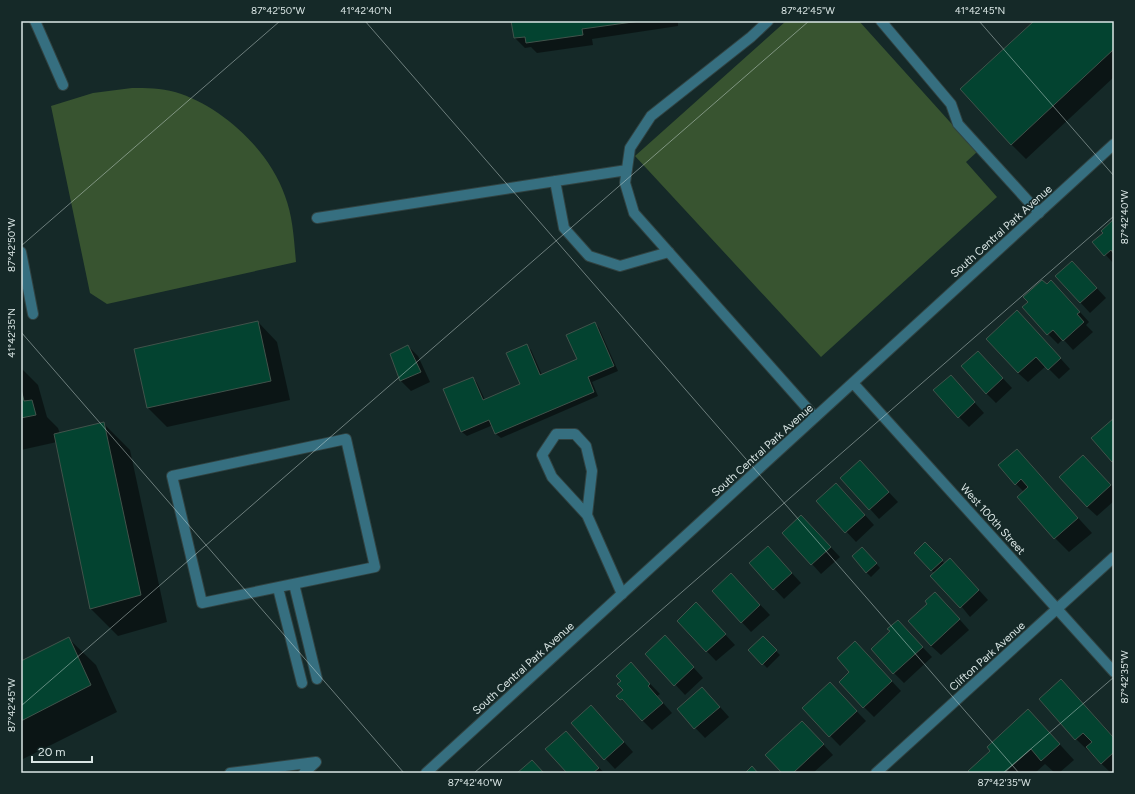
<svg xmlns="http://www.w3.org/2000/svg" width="1135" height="794" viewBox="0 0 1135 794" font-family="Figtree,sans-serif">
  <rect width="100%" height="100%" fill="#152928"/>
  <path fill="#385430" d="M786,21H859L977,152L966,162L997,197L821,357L635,156Z
    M132,88C146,88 161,88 175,92C222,106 269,150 285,196C293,217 294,240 296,262L107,304L90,293L51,106L93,93Z"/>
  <path fill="#0007" d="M512,21H678V26L592,39L593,45L537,53L531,47L525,48L515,38Z
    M1035,21H1114V77L1026,159L1011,144Z
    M1114,221V264L1094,242L1104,233Z
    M1082,272L1106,298L1090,313L1056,276Z
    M1061,291L1089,322L1086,325L1093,332L1073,350L1063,339L1058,344L1048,334Z
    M1027,321L1070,369L1059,379L1046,366L1028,382L1018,373Z
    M258,322L277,342L290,400L167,427L148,408Z
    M595,323L599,328L618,371L592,382L598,396L501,438L496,434L493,425L467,436L462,432L444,390L473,378L477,383L485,400L521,385L527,346L531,350L542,375L579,360Z
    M408,346L418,356L430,382L411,391L401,381L391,354Z
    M978,352L1012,388L996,403L986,393Z
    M21,368L38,385L47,417L58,428L60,434L103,423L130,450L167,622L118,636L91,609L57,442L21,450Z
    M951,376L984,413L969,427L959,417Z
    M1016,450L1092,533L1069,552L1055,538L1024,492L1016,484Z
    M1093,466L1114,488V501L1097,516L1087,507Z
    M869,471L898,502L879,519L870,509Z
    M846,494L874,525L856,542L818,501Z
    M811,526L840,557L821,574L812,564Z
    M925,544L945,564L960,569L988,600L970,617L935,574L915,553Z
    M867,553L880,568L871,577L866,572Z
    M777,557L801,583L784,599L750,563Z
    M731,574L770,615L751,632L713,591Z
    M945,603L969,630L941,655L931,646Z
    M706,614L735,645L716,661L678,621Z
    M891,631H907L932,657L904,683L894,673Z
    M763,638L780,655L767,668L750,650Z
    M69,639L96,665L117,712L21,760V662Z
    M855,642L901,691L874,717L864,707L851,672Z
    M675,647L703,678L685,695L647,654Z
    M631,664L660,694L657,696L672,713L652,730L618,696L624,690L622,681Z
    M1061,680L1114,737V773H1111L1076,739L1040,699Z
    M839,693L866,721L840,746L803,708Z
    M712,698L729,717L705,738L678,710Z
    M601,716L633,752L615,769L572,723Z
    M1042,725L1074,760L1059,773H1055L1045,764L1035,773H972Z
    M812,732L833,755L813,773H783Z
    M576,742L604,773H569Z"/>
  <path fill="#034330" stroke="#41534b" d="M511,21H640L582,29L583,35L526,43L525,37L514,38Z
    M1034,21H1114V49L1011,145L960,89Z
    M1114,219V254L1111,250L1104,256L1092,242L1103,233L1101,231Z
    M1072,261L1097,288L1080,303L1055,276Z
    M1042,280L1047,284L1051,280L1080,312L1077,314L1084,322L1063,341L1053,330L1047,335L1022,307L1028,302L1023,297Z
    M1017,310L1061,358L1048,370L1036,357L1018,373L986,339Z
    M258,321L271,381L147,408L134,349Z
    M595,322L614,366L588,377L594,392L495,434L489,420L461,432L443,389L473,377L483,400L520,384L506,353L527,344L540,375L577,359L566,335Z
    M408,345L421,372L400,381L390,354Z
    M978,351L1003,378L986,394L961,366Z
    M951,375L975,402L958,418L933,390Z
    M21,389L24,401L32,400L36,415L21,418Z
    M1114,418V461L1112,462L1091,438Z
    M104,422L141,595L90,609L54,434Z
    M1017,449L1078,518L1054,539L1017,497L1028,487L1021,479L1015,485L998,465Z
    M1083,455L1111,485L1087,507L1059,477Z
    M860,460L889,492L869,510L840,478Z
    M836,483L865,515L845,533L816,501Z
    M801,515L831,547L811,565L782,533Z
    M925,542L943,560L931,571L914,553Z
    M768,546L792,573L773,590L749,563Z
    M862,547L877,563L866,573L852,556Z
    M950,558L979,590L960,608L930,576Z
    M731,573L760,605L741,623L712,591Z
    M935,592L960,619L931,646L908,621L927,604L925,601Z
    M696,602L726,634L706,652L677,621Z
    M898,620L923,647L893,674L871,649L890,631L887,629Z
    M665,635L694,667L674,686L645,654Z
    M763,636L777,650L762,665L748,650Z
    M69,637L91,685L21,721V661Z
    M855,641L892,681L863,708L839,682L849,672L837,658Z
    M631,662L650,684L648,686L663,703L642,721L622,699L620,700L616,696L623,690L617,684L621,681L616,676Z
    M1061,679L1114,738V752L1101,764L1086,747L1092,742L1083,733L1075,740L1039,699Z
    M830,682L857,711L829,737L802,708Z
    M702,687L720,707L694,729L677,709Z
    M591,705L624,742L604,760L571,723Z
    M1028,709L1060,744L1041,761L1031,749L1004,773H970L968,771L990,751L987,747Z
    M802,721L824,744L793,773H782L765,755Z
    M566,731L599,768L593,773H567L545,749Z
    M532,760L544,773H517Z
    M752,766L758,773H745Z"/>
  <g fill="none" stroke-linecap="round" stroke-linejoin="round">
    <defs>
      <path id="lane" d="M35,21L63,85
        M768,21L751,37L651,116L630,148L625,183L634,213L815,417
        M881,21L951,104L958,124L1039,213
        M555,181L564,228L589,256L620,266L669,252
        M317,218L627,170
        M21,252L33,314
        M346,439L375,567L202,603L172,476Z
        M587,515L592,471L586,446L575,434H556L542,455L552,477L587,515L622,594
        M294,584L317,679
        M278,588L302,683
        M230,773L316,762L304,773"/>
      <path id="street" d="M853,383L1114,672
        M426,773L1114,144
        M876,773L1114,557"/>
    </defs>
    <use href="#lane" stroke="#314342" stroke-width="12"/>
    <use href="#street" stroke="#314342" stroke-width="12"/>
    <use href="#lane" stroke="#366f80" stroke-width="10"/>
    <use href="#street" stroke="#366f80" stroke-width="10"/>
  </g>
  <path fill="none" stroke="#dae6e5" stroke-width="1" stroke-opacity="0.45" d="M365,21L1019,773M979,21L1114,176M21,246L280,21M21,332L404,773M21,706L809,21M474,773L1114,216M1003,773L1114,677"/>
  <g text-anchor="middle" stroke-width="3.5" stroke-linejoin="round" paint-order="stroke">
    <g font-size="11" fill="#dae6e5" stroke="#152928">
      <text transform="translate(1001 231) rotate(-42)" y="4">South Central Park Avenue</text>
      <text transform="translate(762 450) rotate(-42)" y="4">South Central Park Avenue</text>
      <text transform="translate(993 519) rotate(48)" y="4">West 100th Street</text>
      <text transform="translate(987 656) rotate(-42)" y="4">Clifton Park Avenue</text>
      <text transform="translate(523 668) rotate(-42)" y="4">South Central Park Avenue</text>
    </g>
  </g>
  <rect width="1135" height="794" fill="none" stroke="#152928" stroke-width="44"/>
  <path d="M32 756v6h60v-6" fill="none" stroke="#dae6e5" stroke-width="2"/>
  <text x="38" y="756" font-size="12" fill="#dae6e5" stroke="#152928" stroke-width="3" paint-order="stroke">20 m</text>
  <rect x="22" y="22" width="1091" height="750" fill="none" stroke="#dae6e5" stroke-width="1.5"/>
  <g font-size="10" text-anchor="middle" fill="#dae6e5">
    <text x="278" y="14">87°42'50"W</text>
    <text x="366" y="14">41°42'40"N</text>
    <text x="808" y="14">87°42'45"W</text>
    <text x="980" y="14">41°42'45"N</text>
    <text transform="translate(1124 217) rotate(-90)" y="4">87°42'40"W</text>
    <text transform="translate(11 245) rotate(-90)" y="4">87°42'50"W</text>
    <text transform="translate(11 333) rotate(-90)" y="4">41°42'35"N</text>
    <text transform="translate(1124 677) rotate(-90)" y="4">87°42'35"W</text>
    <text transform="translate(11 705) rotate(-90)" y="4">87°42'45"W</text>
    <text x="475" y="786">87°42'40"W</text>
    <text x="1004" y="786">87°42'35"W</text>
  </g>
</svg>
